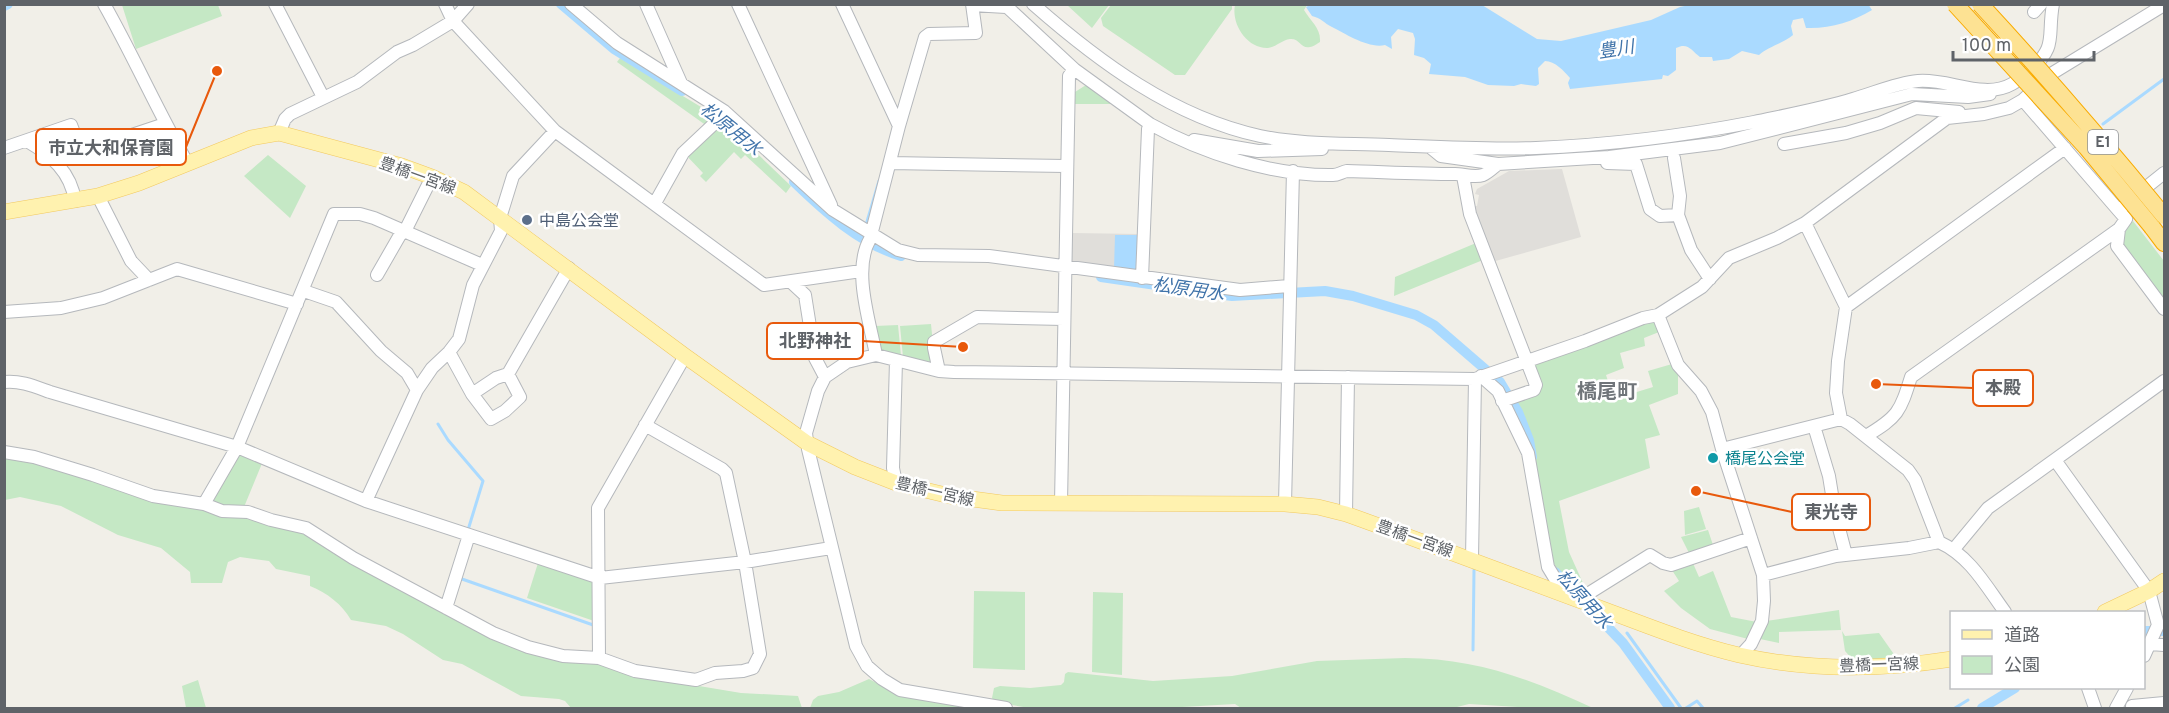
<svg xmlns="http://www.w3.org/2000/svg" width="2169" height="713" viewBox="0 0 2169 713" font-family="Overpass,'Noto Sans JP',sans-serif">
  <rect width="100%" height="100%" fill="#f1efe8"/>
  <path fill="#e0deda" d="M1562,169L1581,237L1492,262L1473,206H1477L1479,195L1475,194L1477,189L1509,171Z
    M1072,233L1140,234L1139,274L1072,264Z"/>
  <path fill="#c5e8c5" d="M122,5H218L222,16L136,49Z
    M1067,5H1109L1092,28Z
    M1111,5V4L1232,5V9L1185,75H1175L1103,26L1101,18Z
    M1235,5H1307L1304,10C1311,22 1321,28 1320,42C1300,56 1303,38 1290,39C1282,40 1276,47 1268,48C1247,49 1231,24 1235,5Z
    M620,58L706,110L715,118L707,126L617,62Z
    M1086,85L1113,104H1074L1075,92Z
    M721,121L742,139L791,186L786,193L745,155L741,159L734,152L706,182L700,176L703,173L685,154Z
    M268,155L306,186L290,218L244,176Z
    M2133,221L2164,261V302L2124,249C2121,236 2125,231 2133,221Z
    M1476,243L1483,260L1394,296L1395,277Z
    M1649,321L1656,323L1659,332L1644,338L1645,346L1620,353L1624,368L1606,375L1614,399L1653,387L1648,371L1672,364L1678,373V394L1649,405L1660,435L1645,439L1650,468L1559,501L1569,552L1587,592L1567,582L1554,564L1532,440L1521,411L1514,399L1530,394L1531,364Z
    M931,324L935,365L903,357L900,326Z
    M898,325L901,356L880,350L875,326Z
    M240,452L263,461L244,507L224,509L212,502Z
    M4,455L298,529L491,636L598,662L633,675L741,693L798,696L802,708H571L565,701L559,699L521,696L462,664L443,660L403,634L386,626L351,620C342,604 327,593 310,586V576L276,569L269,561L240,557L228,562L222,583H191L190,572L161,548L118,535L61,506L20,497L5,500Z
    M1699,507L1706,529L1685,535L1684,511Z
    M1708,530L1714,548L1690,555L1681,537Z
    M1692,561L1699,577L1713,571L1731,617L1757,622L1748,639L1710,629L1681,608L1664,591L1679,581L1670,567Z
    M538,563L595,581L594,621L527,598Z
    M974,591L1025,592V670L973,668Z
    M1093,592L1123,593L1122,675L1092,672Z
    M1839,610L1841,630L1779,632V643L1760,639L1766,621Z
    M1842,631L1845,636L1879,633L1898,660H1853L1845,651Z
    M1405,658C1475,658 1530,679 1593,708H1532L1469,704L1453,708H1241L1235,704L1165,708H1029L995,702L992,698L994,688L1000,686L1030,688L1061,685L1064,682L1065,674L1068,672L1153,681L1232,676L1317,661Z
    M869,679L898,694L980,708H810L813,700L818,696L839,692Z
    M198,680L206,708H186L182,686Z"/>
  <path fill="#aadaff" d="M1310,5H1482L1537,39L1561,41L1651,20L1680,7L1689,5L1868,4L1872,10C1852,22 1830,29 1806,28L1803,18L1793,20L1791,26L1793,35C1782,44 1769,46 1759,55L1742,51L1729,59L1713,61L1712,57H1700C1691,50 1688,42 1676,48V70L1668,76L1663,75L1662,79L1570,89L1568,83L1570,78C1564,71 1555,61 1545,61L1538,68L1539,84L1536,86L1521,84L1514,86L1488,85L1465,77L1429,74L1431,64L1424,58L1414,55L1415,39L1413,33L1398,29L1391,37L1392,49L1385,45C1369,49 1346,34 1332,27C1324,23 1321,18 1312,16L1306,7Z
    M1115,235H1139L1138,273L1114,269Z"/>
  <g fill="none" stroke-linecap="round" stroke-linejoin="round">
    <path stroke="#aadaff" stroke-width="3" d="M2103,124L2164,79
      M866,225L879,181
      M438,424L448,440L483,481L468,530
      M462,579L596,626
      M1627,633L1681,708
      M1473,650L1474,570
      M1686,708L1697,701L1703,708
      M1955,708L1968,700"/>
    <path stroke="#aadaff" stroke-width="10" d="M561,4L614,49L682,91
      M4,6L8,4
      M794,182C825,212 859,243 901,256
      M1101,277L1232,296L1325,291L1353,296L1416,315L1434,325L1500,382L1518,412L1529,440L1532,457
      M1555,572L1623,643L1670,708
      M2144,631H2164
      M1982,708L2015,688"/>
    <defs>
      <path id="minor" d="M104,4C134,57 158,112 188,164
        M275,4L323,97
        M445,4L453,21L555,131L764,285L861,271
        M571,4L617,43L724,111L833,210L898,250L918,255L989,256L1240,290L1289,286
        M646,4L681,83
        M738,4L831,205
        M842,4L899,126
        M1004,4L1074,69L1069,76L1061,503
        M1033,4C1099,62 1173,117 1260,136C1302,145 1347,143 1389,145C1438,147 1487,150 1536,148C1609,145 1682,136 1754,122C1787,115 1820,109 1853,99C1874,93 1896,83 1918,81C1948,78 1984,100 2012,84C2019,80 2024,75 2030,70C2058,46 2047,37 2053,4
        M972,5L1006,7
        M2034,12L2041,4
        M1074,69L1150,124L1148,129L1142,278
        M2023,100L2119,211
        M1150,124C1202,153 1273,176 1333,175C1338,175 1342,172 1347,171C1383,172 1419,174 1455,174C1463,174 1474,178 1483,175C1488,173 1494,167 1498,164
        M279,133L285,119L290,114L357,82L397,52L413,45L453,21L468,4
        M1194,140L1258,151L1322,149
        M27,141C51,155 71,172 75,201
        M1784,144L1846,133L1880,123L1916,108L1959,112
        M1430,147L1441,156L1498,164L1609,157L1720,143L1912,94L1968,97L1990,94
        M4,148L71,125L79,146L87,150L165,124
        M1674,158L1680,196L1678,215
        M890,163L1066,166
        M1607,163L1636,164L1650,209L1660,216L1678,215L1691,250L1710,279
        M1463,176L1470,214L1536,385L1534,390L1502,401
        M2149,185L2164,173
        M98,196L131,261L149,280
        M655,203L683,153L717,121L724,111
        M2123,207L2119,211L2126,219L2119,229L2117,246L2164,309
        M1805,223L1846,307L1838,361L1836,393L1841,419
        M377,275L400,235L405,231L432,177
        M791,282L805,295L815,358L825,377
        M304,291L336,302L381,351L407,373L417,390
        M1846,307L2065,148
        M4,312L61,308L103,298L177,269L297,304
        M1658,315L1678,365L1701,391L1712,412L1722,449L1763,575L1764,601L1762,621L1751,644L1741,655
        M449,352L472,394L491,419L505,411L520,397L508,374
        M876,355C870,322 852,270 870,239L899,126L925,37L929,34L976,33L972,4
        M939,371L934,348V342L977,317L1064,319
        M1481,376L1498,391L1528,453L1548,567L1565,595
        M4,382C20,380 36,387 50,392L237,447L366,501L600,578L745,562L831,548
        M472,394L496,378L508,374L569,268
        M1814,426L1829,476L1835,513L1846,555
        M1866,436C1898,417 1900,412 1911,377L2119,229
        M1722,449L1841,419L1850,424L1908,470L1915,480L1939,542C1970,556 1986,586 2005,612
        M4,452L34,457L93,475L153,496L204,504L222,511L248,512L271,520L306,528L353,558L493,633L528,647L563,656L599,658L635,671L696,680L715,673L743,671L753,668L760,654L745,562L726,473L722,469L645,425
        M2055,460L2149,591L2158,625L2144,656
        M896,483L893,468L896,361
        M366,501L417,390L432,368L449,352L459,339L473,285L501,231L500,218L513,176L555,131
        M204,504L237,447L334,214H360L374,218L482,265
        M1285,504L1293,171
        M1346,514L1348,377
        M1954,549L1988,508L2164,381
        M1472,559L1475,379
        M1763,575L1836,556L1909,548L1939,542
        M1578,600L1650,555L1663,563L1671,565L1751,538
        M446,608L469,535
        M2150,644L2164,645
        M599,658L598,508L685,356
        M2088,688L2095,708
        M2132,706L2164,703
        M1006,708L900,690L882,679L867,666L856,646L808,449L806,433L818,391L825,377L847,362L876,355L939,371L954,372L1475,379L1585,341L1643,318L1658,315L1702,287L1729,258L1777,238L1805,223L1947,118L1984,114L2009,108L2023,100L2051,74L2164,5
        M2116,708L2127,688"/>
      <path id="major" d="M4,212L98,196L139,183L251,138L279,133L402,166L432,177L464,192L685,356L807,443L855,467L896,483L950,496L1002,503L1285,504L1318,507L1346,514C1427,543 1508,574 1589,604C1638,622 1688,643 1739,655C1809,671 1882,670 1952,659
        M2105,612L2149,591L2164,581"/>
      <path id="highway" d="M2152,227L2164,243"/>
    </defs>
    <use href="#minor" stroke="#b5b8bc" stroke-width="14"/>
    <use href="#major" stroke="#f2c960" stroke-width="16"/>
    <use href="#highway" stroke="#f9ab00" stroke-width="18"/>
    <use href="#minor" stroke="#fff" stroke-width="12"/>
    <use href="#major" stroke="#fff2af" stroke-width="15"/>
    <use href="#highway" stroke="#fde293" stroke-width="16"/>
    <defs>
      <path id="highway-bridge" d="M1955,4L2086,147L2152,227
        M1980,4C2044,73 2105,144 2164,216"/>
    </defs>
    <use href="#highway-bridge" stroke="#f9ab00" stroke-width="18" stroke-linecap="butt"/>
    <use href="#highway-bridge" stroke="#fde293" stroke-width="16"/>
  </g>
  <circle fill="#5c6f8a" stroke="#fff" stroke-width="2" cx="527" cy="220" r="6"/>
  <circle fill="#0f9aa8" stroke="#fff" stroke-width="2" cx="1713" cy="458" r="6"/>
  <g text-anchor="middle" stroke-width="5" stroke-linejoin="round" paint-order="stroke">
    <rect fill="#fff" stroke="#8f9295" stroke-width="1.5" x="2088" y="130" width="30" height="24" rx="4.5"/>
    <g font-size="15" font-weight="bold" fill="#5f6368">
      <text x="2103" y="147">E1</text>
    </g>
    <g font-size="16" fill="#5f6368" stroke="#fff">
      <text transform="translate(418 175) rotate(20)" y="6">豊橋一宮線</text>
      <text transform="translate(935 491) rotate(13)" y="6">豊橋一宮線</text>
      <text transform="translate(1415 538) rotate(20)" y="6">豊橋一宮線</text>
      <text transform="translate(1879 664) rotate(-2)" y="6">豊橋一宮線</text>
    </g>
    <g font-size="16" fill="#4e5e75" stroke="#fff" text-anchor="start">
      <text x="539" y="226">中島公会堂</text>
    </g>
    <g font-size="16" fill="#0d838f" stroke="#fff" text-anchor="start">
      <text x="1725" y="464">橋尾公会堂</text>
    </g>
    <g font-size="18" font-style="italic" fill="#4174aa" stroke="#fff">
      <text transform="translate(1616 49) rotate(-9)" y="6">豊川</text>
      <text transform="translate(731 129) rotate(39)" y="6">松原用水</text>
      <text transform="translate(1189 289) rotate(8)" y="6">松原用水</text>
      <text transform="translate(1584 599) rotate(48)" y="6">松原用水</text>
    </g>
    <g font-size="20" font-weight="bold" fill="#70757a" stroke="#fff">
      <text x="1607" y="398">橋尾町</text>
    </g>
  </g>
  <path fill="none" stroke="#e8590c" stroke-width="2" d="M217 71L186 147M963 347L863 341M1876 384L1973 388M1696 491L1792 512"/>
  <g fill="#e8590c" stroke="#fff" stroke-width="2">
    <circle cx="217" cy="71" r="6"/>
    <circle cx="963" cy="347" r="6"/>
    <circle cx="1876" cy="384" r="6"/>
    <circle cx="1696" cy="491" r="6"/>
  </g>
  <g fill="#fff" stroke="#e8590c" stroke-width="2">
    <rect x="36" y="129" width="150" height="36" rx="6"/>
    <rect x="767" y="323" width="96" height="36" rx="6"/>
    <rect x="1973" y="370" width="60" height="36" rx="6"/>
    <rect x="1792" y="494" width="78" height="36" rx="6"/>
  </g>
  <g font-size="18" text-anchor="middle" font-weight="bold" fill="#5f6368">
    <text x="111" y="154">市立大和保育園</text>
    <text x="815" y="347">北野神社</text>
    <text x="2003" y="394">本殿</text>
    <text x="1831" y="518">東光寺</text>
  </g>
  <rect width="2169" height="713" fill="none" stroke="#5f6368" stroke-width="12"/>
  <rect x="1950" y="611" width="195" height="78" fill="#ffffff" stroke="#bfc1c3" stroke-width="1.5"/>
  <rect x="1962" y="630" width="30" height="9" fill="#fff2af" stroke="#bfc1c3" stroke-width="1.5"/>
  <text x="2004" y="641" font-size="18" fill="#5f6368">道路</text>
  <rect x="1962" y="656" width="30" height="18" fill="#c5e8c5" stroke="#bfc1c3" stroke-width="1.5"/>
  <text x="2004" y="671" font-size="18" fill="#5f6368">公園</text>
  <path d="M1953 51v9h141v-9" fill="none" stroke="#5f6368" stroke-width="3"/>
  <text x="1962" y="51" font-size="18" fill="#5f6368" stroke="#ffffff" stroke-width="4.5" paint-order="stroke">100 m</text>
</svg>
